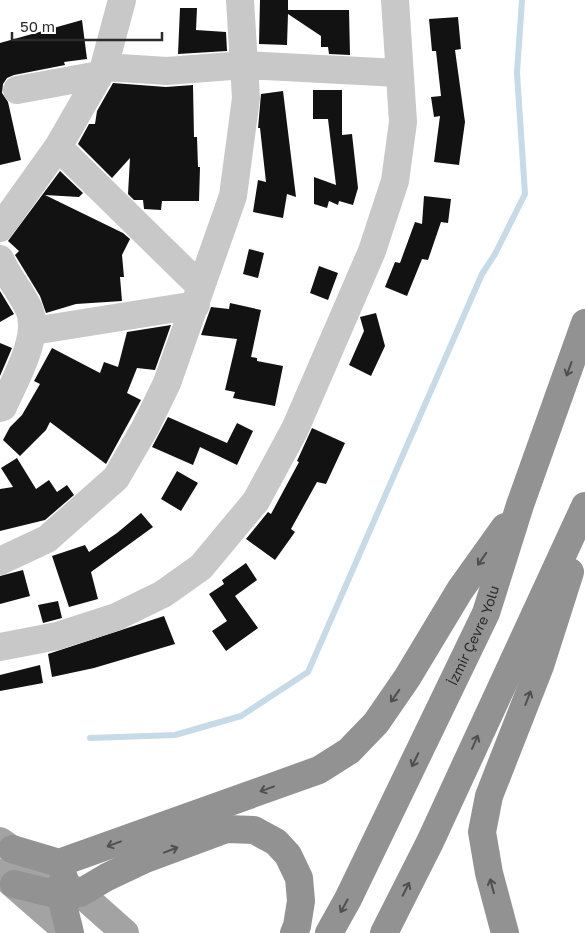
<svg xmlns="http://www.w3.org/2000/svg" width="585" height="933" viewBox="0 0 585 933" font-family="'Golos Text',sans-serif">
  <rect width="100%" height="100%" fill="#fff"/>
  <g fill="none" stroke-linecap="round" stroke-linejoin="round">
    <path stroke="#c6dae8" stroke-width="6" d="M90,738L175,735L241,716L308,672L482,274L495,254L525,194L517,73L522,0"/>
  </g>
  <path fill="#121212" d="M260,0H288V10H349L350,55L329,54L328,47H321V36L288,14L287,45L259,44Z
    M180,8H197L196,30L226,32L227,51L178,54Z
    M458,17L461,49L455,50L465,122L459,165L434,162L440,116L434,117L431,97L441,96L436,51H432L429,19Z
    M82,20L87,59L64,62L65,65L14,75L7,78L3,84L2,93L8,102L21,160L0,165V43Z
    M113,83L166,87L193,85L194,137H197L198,167H200L199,201H162L161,210L144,209L143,200H134L128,194L130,158L112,178L78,144L89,124H95L97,111Z
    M313,90H342V135L352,134L358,188L353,205L339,201L338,205L329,201L327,208L314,204V177L336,185L328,119H313Z
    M283,91L296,197L287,194L283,218L253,212L258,180L266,182L260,128H258L261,94Z
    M60,171L83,193L79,197L45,195L123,233L130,239L122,255L124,277H120L122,301L76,304L46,313L40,296L15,255L19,251L8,241Z
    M424,196L451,199L448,223L441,222L428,260L422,259L407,296L385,287L395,262L400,263L415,222L422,224Z
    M249,249L264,253L258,278L243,274Z
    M319,266L338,273L328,300L310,293Z
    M0,291L14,314L0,322Z
    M230,303L261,310L251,357L257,358V361L283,366L275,406L233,398L235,392L225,390L237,339L201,335L211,307L229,309Z
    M376,313L385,346L371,376L349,365L364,331L360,317Z
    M171,325L155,370L137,368L127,393L141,400L106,464L50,422L46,430L20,456L3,440L10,427L22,415L40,384L34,381L52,348L100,373L104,362L118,367L127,332Z
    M0,343L12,348L0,376Z
    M168,417L227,443L237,423L253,431L237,465L200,447L193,465L152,447Z
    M312,428L345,443L326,484L317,482L291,529L295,532L275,560L246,539L268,512L271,514L299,462L297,461Z
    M17,458L36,489L49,480L57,492L67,485L74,495L45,520L0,531V489L13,487L1,468Z
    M177,471L198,483L181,511L161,499Z
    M141,513L153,527L91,572L98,599L69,607L52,556L85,545L89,552L117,533Z
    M246,563L257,580L235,596L258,628L226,651L212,631L227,621L209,594L224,584L222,580Z
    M23,570L30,596L0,604V576Z
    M58,601L62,618L43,623L38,605Z
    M164,616L175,644L94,668L52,677L48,654Z
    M40,665L43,683L0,691V675Z"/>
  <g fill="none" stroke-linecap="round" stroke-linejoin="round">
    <path stroke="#c8c8c8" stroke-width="28" d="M104,67L167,71L244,65L399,73
      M17,90L99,75
      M58,147L201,287
      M0,228L58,147L104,67L122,0
      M0,259C8,277 21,292 29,309C41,337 14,381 3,407L0,408
      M33,331L196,305
      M0,561L47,539L116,478L145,428L167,383L233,196L246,98L240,0
      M0,647L57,636L116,617L163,594L201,567L256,501L295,429L372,251L395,181L403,122L395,0"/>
    <path stroke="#a3a3a3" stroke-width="28" d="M0,841L48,875L80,893L125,933
      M0,873L69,933"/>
    <g stroke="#929292" stroke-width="28">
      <path d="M12,849L59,863L319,770L349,751L376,723L407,678L460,590L505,527"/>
      <path d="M64,878C57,892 67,918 70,933"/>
      <path d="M14,884L63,896L80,893L107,877L145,859L226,829L254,830L276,842L288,855L299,878L301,901L297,926L294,933"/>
      <path id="s1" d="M329,933L348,899L486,613L520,505L585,323"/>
      <path d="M384,933L430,842L585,506"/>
      <path d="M505,933L489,873L482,832L489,796L540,666L570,572"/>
    </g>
  </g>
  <defs><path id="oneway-shaft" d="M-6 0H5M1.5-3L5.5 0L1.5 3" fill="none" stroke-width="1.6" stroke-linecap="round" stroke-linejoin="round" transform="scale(1.25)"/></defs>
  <g stroke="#4f4f4f">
    <use href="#oneway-shaft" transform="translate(569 369) rotate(110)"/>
    <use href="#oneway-shaft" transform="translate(482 559) rotate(125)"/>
    <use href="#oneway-shaft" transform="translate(395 696) rotate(125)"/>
    <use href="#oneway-shaft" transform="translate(528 698) rotate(-69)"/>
    <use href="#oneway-shaft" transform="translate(475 742) rotate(-66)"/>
    <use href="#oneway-shaft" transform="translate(415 760) rotate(116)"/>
    <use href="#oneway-shaft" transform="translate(267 789) rotate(160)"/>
    <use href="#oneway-shaft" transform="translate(114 844) rotate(160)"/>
    <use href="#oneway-shaft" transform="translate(171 850) rotate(-21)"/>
    <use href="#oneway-shaft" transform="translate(492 886) rotate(-105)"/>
    <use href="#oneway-shaft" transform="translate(406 889) rotate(-63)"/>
    <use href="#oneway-shaft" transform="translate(344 906) rotate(119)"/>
  </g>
  <g text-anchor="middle" stroke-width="5" stroke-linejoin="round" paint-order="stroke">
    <g font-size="14" fill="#2b2b2b" stroke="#fff">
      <text dy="5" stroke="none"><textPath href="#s1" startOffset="331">İzmir Çevre Yolu</textPath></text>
    </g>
  </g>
  <path d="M12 32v8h150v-8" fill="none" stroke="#2b2b2b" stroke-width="2.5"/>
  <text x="20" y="32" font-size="15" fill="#2b2b2b" stroke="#ffffff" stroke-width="4" paint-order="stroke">50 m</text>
</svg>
